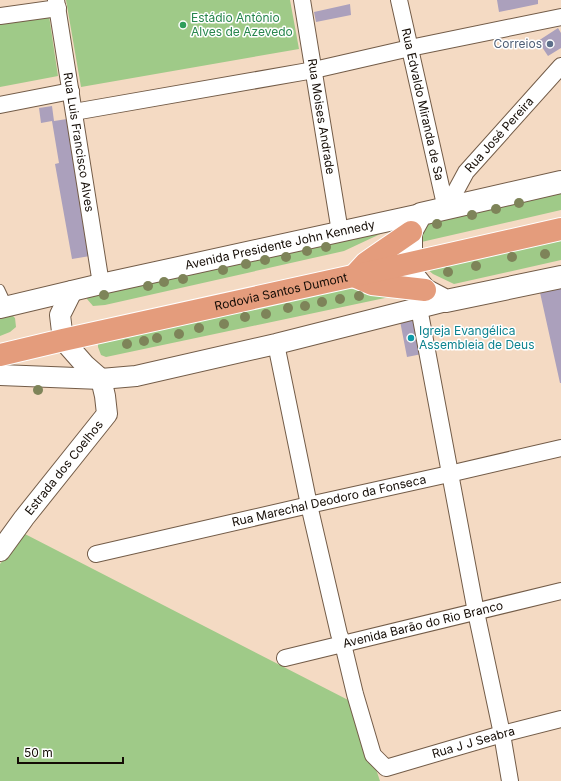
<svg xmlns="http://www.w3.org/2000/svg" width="561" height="781" viewBox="0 0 561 781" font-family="Inter,sans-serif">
  <rect width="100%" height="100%" fill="#f4dac3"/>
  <path fill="#9fca88" d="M66,0H290L299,49L81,87Z
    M48,9L58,76L0,87V17Z
    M561,186V210L417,243L428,221Z
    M391,229L344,251L105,305L93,306L87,299L89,289Z
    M561,233V260L454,284L433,274L427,269Z
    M344,288L399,295L106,357L101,355L98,347V341Z
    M0,312L10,313L15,318L16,327L10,332L0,336Z
    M23,533L354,703L380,781H0V564Z"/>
  <path fill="#aba0bc" d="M497,0H538V4L499,12Z
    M350,4L351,15L316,22L314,12Z
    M558,28L561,33V48L548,56L538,41Z
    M52,106L54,121L67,119L90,256L72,259L55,164L59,163L52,121L41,123L39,108Z
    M561,282V383H560L539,288Z
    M415,319L422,354L407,357L400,321Z"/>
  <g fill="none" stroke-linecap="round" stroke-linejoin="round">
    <defs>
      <path id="service" d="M0,289L8,306"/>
      <g id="minor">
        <path id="s1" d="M56,0L101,284"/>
        <path id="s2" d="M302,0L340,232"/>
        <path id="s3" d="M399,0L446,209"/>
        <path d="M0,16L58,8"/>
        <path d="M0,105L71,91"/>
        <path d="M74,112L314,70L410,48L561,17"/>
        <path id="s4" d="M446,209L466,172L561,66"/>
        <path d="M419,308L476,612L502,734L510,781"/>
        <path id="s5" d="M276,344L309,505L339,634L343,644L355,694L373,755L386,768L502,734L561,719"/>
        <path id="s6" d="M96,554L309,505L449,474L561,448"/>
        <path id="s7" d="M285,658L561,591"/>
      </g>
      <g id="tertiary">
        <path id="s8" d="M0,308L101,284L421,214"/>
        <path d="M0,375L101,379L136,376L276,344L446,301"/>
        <path id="s9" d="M0,551L24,518L107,414L105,396L101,379L85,365L63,340L60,315L72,291"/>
      </g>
      <path id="secondary" d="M561,182L421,214L411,232V251L413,275L425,290L446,301L561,277"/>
      <g id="trunk">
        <path d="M354,276L366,263L376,256L411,232"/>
        <path d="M356,277L372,284L425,290"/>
        <path id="s10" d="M0,355L63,340L353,276L561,229"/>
      </g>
    </defs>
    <use href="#service" stroke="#735c48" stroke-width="10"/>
    <use href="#minor" stroke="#735c48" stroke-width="18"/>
    <use href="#tertiary" stroke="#735c48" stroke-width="22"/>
    <use href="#secondary" stroke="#735c48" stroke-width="24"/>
    <use href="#trunk" stroke="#fff" stroke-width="24"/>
    <use href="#service" stroke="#fff" stroke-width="8"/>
    <use href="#minor" stroke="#fff" stroke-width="16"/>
    <use href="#tertiary" stroke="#fff" stroke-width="20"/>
    <use href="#secondary" stroke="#fff" stroke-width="22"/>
    <use href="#trunk" stroke="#e49c7c" stroke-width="22"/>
  </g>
  <g fill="#7e8459">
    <circle cx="519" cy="203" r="5"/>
    <circle cx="496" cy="209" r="5"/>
    <circle cx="472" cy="215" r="5"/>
    <circle cx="437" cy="224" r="5"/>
    <circle cx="326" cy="247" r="5"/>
    <circle cx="307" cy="251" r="5"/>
    <circle cx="545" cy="254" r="5"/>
    <circle cx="286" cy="257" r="5"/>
    <circle cx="512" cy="257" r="5"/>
    <circle cx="265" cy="260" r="5"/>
    <circle cx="246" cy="264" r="5"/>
    <circle cx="476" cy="266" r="5"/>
    <circle cx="223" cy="270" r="5"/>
    <circle cx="448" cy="272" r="5"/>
    <circle cx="183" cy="279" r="5"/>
    <circle cx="164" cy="282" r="5"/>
    <circle cx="148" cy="286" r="5"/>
    <circle cx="104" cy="295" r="5"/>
    <circle cx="359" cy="296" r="5"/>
    <circle cx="340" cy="299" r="5"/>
    <circle cx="322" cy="302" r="5"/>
    <circle cx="305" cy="306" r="5"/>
    <circle cx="288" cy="308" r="5"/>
    <circle cx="266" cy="314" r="5"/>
    <circle cx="245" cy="317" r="5"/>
    <circle cx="224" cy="324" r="5"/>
    <circle cx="199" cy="328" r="5"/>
    <circle cx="179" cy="334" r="5"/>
    <circle cx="157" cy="338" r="5"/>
    <circle cx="144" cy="341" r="5"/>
    <circle cx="127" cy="344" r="5"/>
    <circle cx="38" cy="390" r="5"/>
  </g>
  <circle fill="#2e9e5b" stroke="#fff" stroke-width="1.5" cx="183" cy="25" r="4"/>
  <circle fill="#5c6f8a" stroke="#fff" stroke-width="1.5" cx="550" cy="44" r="4"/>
  <circle fill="#0f9aa8" stroke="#fff" stroke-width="1.5" cx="411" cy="338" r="4"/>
  <g text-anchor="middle" stroke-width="3" stroke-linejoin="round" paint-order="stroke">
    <g font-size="12" fill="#27864d" stroke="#fff" text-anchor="start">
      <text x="191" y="22">Estádio Antônio<tspan x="191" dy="14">Alves de Azevedo</tspan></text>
    </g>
    <g font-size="12" fill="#4e5e75" stroke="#fff" text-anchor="end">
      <text x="542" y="48">Correios</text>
    </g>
    <g font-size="12" fill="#140c05" stroke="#fff">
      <text dy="4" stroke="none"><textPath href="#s3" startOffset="107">Rua Edvaldo Miranda de Sa</textPath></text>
      <text dy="4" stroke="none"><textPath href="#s2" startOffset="118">Rua Moises Andrade</textPath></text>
      <text dy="4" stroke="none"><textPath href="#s4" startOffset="92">Rua José Pereira</textPath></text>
      <text dy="4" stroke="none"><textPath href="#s1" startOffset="144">Rua Luis Francisco Alves</textPath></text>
      <text dy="4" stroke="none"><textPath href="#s8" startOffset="287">Avenida Presidente John Kennedy</textPath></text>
      <text dy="4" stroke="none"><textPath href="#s10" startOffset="288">Rodovia Santos Dumont</textPath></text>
      <text dy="4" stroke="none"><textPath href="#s9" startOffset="105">Estrada dos Coelhos</textPath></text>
      <text dy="4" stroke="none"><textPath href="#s6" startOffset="239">Rua Marechal Deodoro da Fonseca</textPath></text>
      <text dy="4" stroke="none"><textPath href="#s7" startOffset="142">Avenida Barão do Rio Branco</textPath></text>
      <text dy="4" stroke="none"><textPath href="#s5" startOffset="532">Rua J J Seabra</textPath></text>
    </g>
    <g font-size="12" fill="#0d838f" stroke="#fff" text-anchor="start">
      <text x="419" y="335">Igreja Evangélica<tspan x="419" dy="14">Assembleia de Deus</tspan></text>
    </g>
  </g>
  <path d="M18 757v6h105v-6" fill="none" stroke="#140c05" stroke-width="2"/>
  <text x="24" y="757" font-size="12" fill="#140c05" stroke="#ffffff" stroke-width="3" paint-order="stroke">50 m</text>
</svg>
